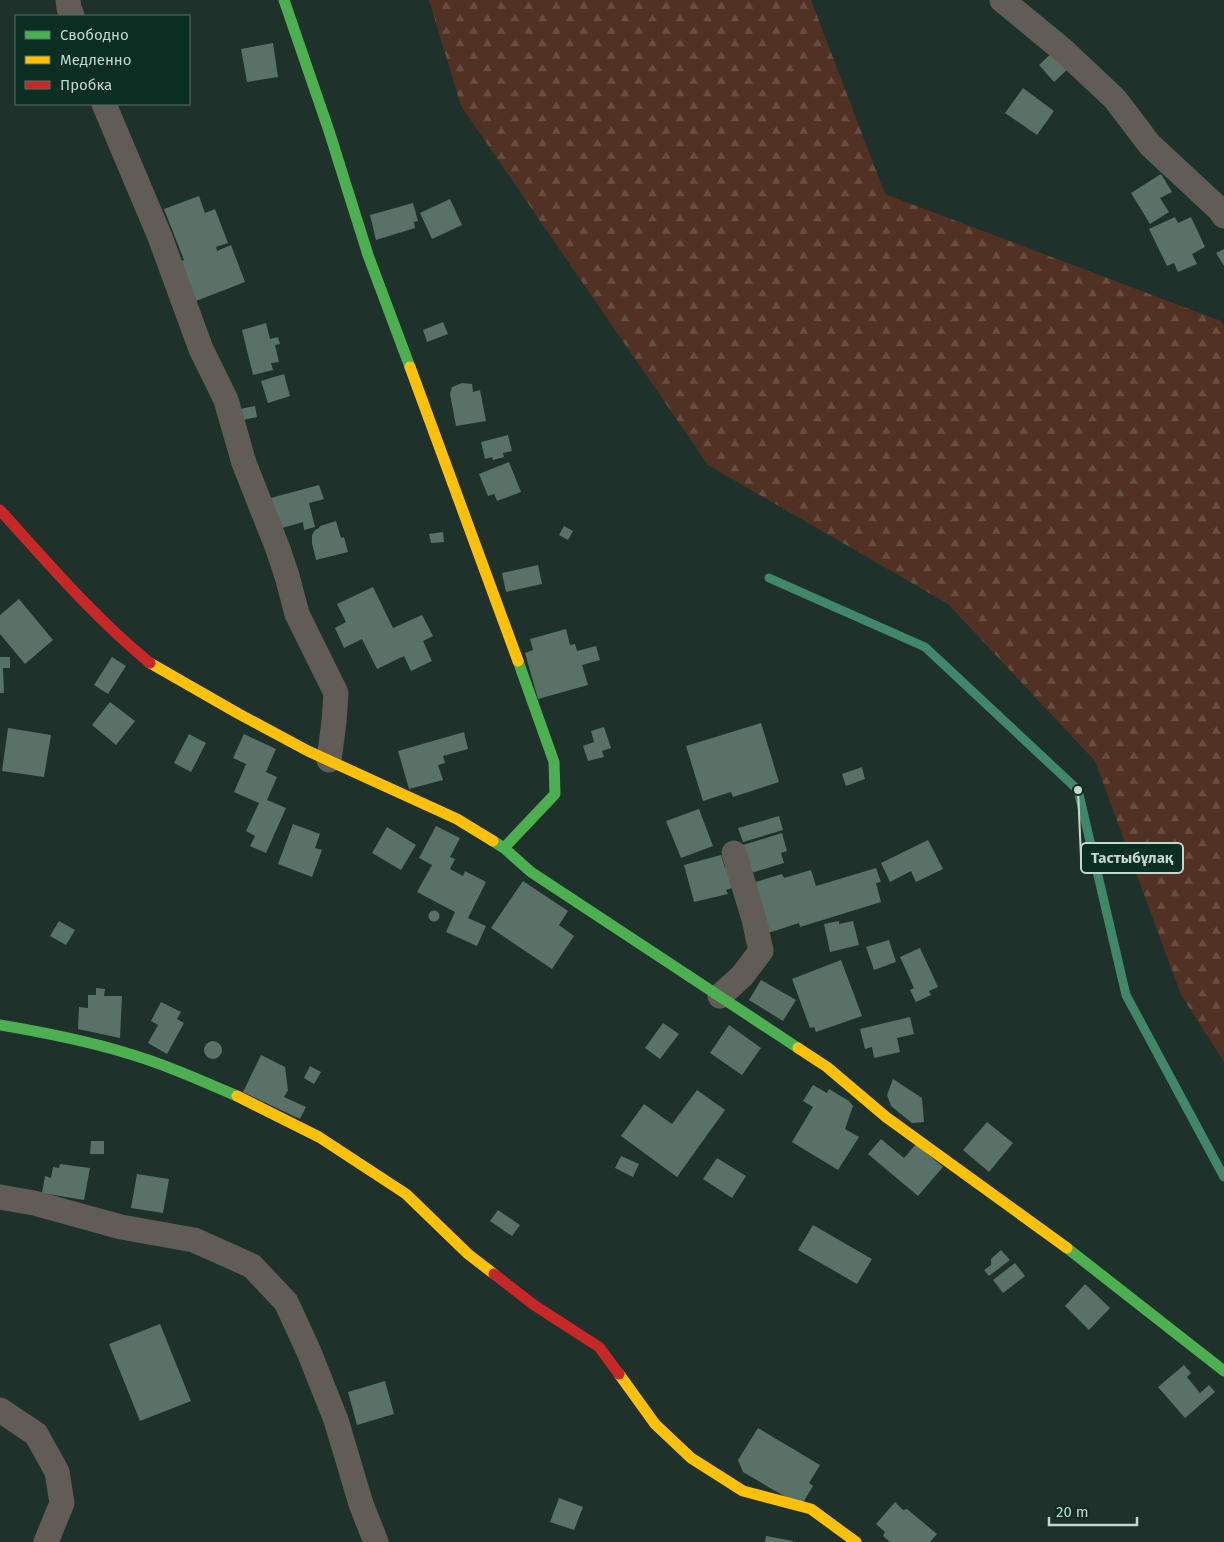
<svg xmlns="http://www.w3.org/2000/svg" width="1224" height="1542" viewBox="0 0 1224 1542" font-family="'Fira Sans',sans-serif">
  <defs>
    <pattern id="forest-firs" width="22" height="20" patternUnits="userSpaceOnUse" patternTransform="scale(1.25)"><rect width="22" height="20" fill="#513123"/><path d="M5 1l3.5 6h-7zM16 11l3.5 6h-7z" fill="#684e42"/></pattern>
  </defs>
  <rect width="100%" height="100%" fill="#1e312a"/>
  <path fill="url(#forest-firs)" d="M429,0H811L885,194L1221,321L1224,326V1062L1181,995L1095,761L948,604L708,465L461,106Z"/>
  <g fill="none" stroke-linecap="round" stroke-linejoin="round">
    <path stroke="#40876c" stroke-width="9" d="M769,578L925,647L1078,790L1126,995L1224,1177"/>
  </g>
  <path fill="#5a7168" d="M273,43L278,77L247,82L241,49Z
    M1055,50L1070,67L1054,82L1039,65Z
    M1023,88L1054,111L1037,135L1005,113Z
    M1161,174L1172,192L1160,198L1169,212L1150,224L1131,193Z
    M199,196L205,213L215,209L228,243L216,247L217,251L231,245L245,282L196,301L181,261L184,260L164,209Z
    M450,199L462,225L432,239L420,213Z
    M413,203L418,221L414,222L415,228L376,240L370,215Z
    M1175,217L1178,223L1191,217L1205,247L1192,254L1197,264L1178,272L1174,263L1167,266L1149,229Z
    M1224,249V266L1216,253Z
    M443,322L448,334L427,342L423,330Z
    M266,323L270,339L278,337L280,344L275,345L279,362L271,363L273,370L253,375L242,330Z
    M284,374L290,396L268,403L261,381Z
    M462,383L472,384L473,392L480,390L486,421L456,426L450,394L452,387Z
    M255,406L257,417L238,421L235,410Z
    M508,435L512,451L503,453L504,457L493,460L492,457L485,459L481,442Z
    M509,462L521,492L497,501L494,494L488,496L479,474Z
    M319,485L324,499L309,503L315,527L304,530L303,522L275,530L267,499Z
    M336,521L341,538L344,537L348,552L316,560L312,543V535L315,530L319,528L320,526Z
    M564,526L573,531L568,540L559,535Z
    M443,532L444,542L431,543L429,534Z
    M538,565L542,584L506,592L502,573Z
    M373,587L393,628L422,615L433,636L423,641L432,661L411,671L404,656L377,669L362,639L344,648L335,628L346,622L337,604Z
    M19,599L53,640L25,664L0,634V615Z
    M566,629L570,645L575,644L577,651L596,646L600,660L582,665L588,685L538,699L525,653L533,650L530,639Z
    M0,657H10V668H3L4,693H0Z
    M112,657L126,666L108,694L94,685Z
    M110,702L135,721L116,745L92,725Z
    M761,723L779,782L733,797L731,792L703,801L686,746Z
    M604,727L611,748L602,751L604,757L588,761L583,746L594,742L591,731Z
    M8,728L51,735L44,777L2,771Z
    M464,732L468,749L443,756L445,763L438,765L443,780L409,789L398,751Z
    M189,734L206,743L191,772L174,763Z
    M244,734L276,749L266,772L277,777L267,800L286,808L266,853L250,846L255,836L246,831L259,803L234,792L246,764L233,758Z
    M862,767L865,779L846,786L842,774Z
    M699,809L713,846L681,858L666,821Z
    M779,816L783,830L743,842L738,828Z
    M293,824L320,834L315,848L322,850L312,877L278,864Z
    M436,826L460,838L450,857L455,859L450,869L463,876L465,871L486,882L468,918L486,926L477,946L446,932L455,912L417,892L432,865L419,858Z
    M387,827L416,845L401,870L372,853Z
    M782,833L787,851L781,853L784,863L748,874L740,846Z
    M928,840L943,869L916,882L911,871L890,882L881,863Z
    M721,855L725,868L729,866L735,887L726,890L728,894L694,902L684,865Z
    M876,868L881,882L876,883L881,902L800,927L799,923L765,934L749,884L782,874L784,878L811,870L816,886Z
    M523,881L568,911L559,925L574,936L552,969L491,928Z
    M428.5 916a5.5 5.5 0 1 1 11 0a5.5 5.5 0 1 1-11 0Z
    M59,921L75,930L66,945L50,936Z
    M839,921V924L853,921L859,945L830,952L824,924Z
    M889,940L896,962L874,970L866,947Z
    M920,948L938,987L929,991L931,995L916,1002L910,990L914,988L900,957Z
    M841,960L862,1016L816,1032L814,1027L810,1028L792,979Z
    M761,980L796,1000L783,1021L749,1000Z
    M96,988L105,989L104,996H122L120,1038L78,1029L79,1007L88,1008V995H96Z
    M161,1002L181,1012L177,1019L184,1023L167,1054L148,1043L158,1025L151,1021Z
    M910,1017L914,1034L897,1038L900,1052L874,1058L872,1047L865,1049L860,1029Z
    M663,1023L679,1034L660,1059L645,1048Z
    M729,1025L761,1048L742,1075L710,1053Z
    M204 1050a9 9 0 1 1 18 0a9 9 0 1 1-18 0Z
    M261,1055L285,1067L288,1090L284,1097L306,1107L300,1119L243,1092Z
    M310,1066L321,1072L314,1084L304,1078Z
    M893,1079L922,1098L924,1122L912,1123L891,1106L887,1095Z
    M813,1085L827,1093L829,1089L849,1101L853,1106L845,1129L859,1137L838,1170L792,1142L813,1107L803,1101Z
    M697,1090L725,1110L677,1177L621,1136L644,1104L672,1124Z
    M987,1122L1013,1143L989,1172L963,1150Z
    M881,1139L904,1158L916,1144L943,1167L918,1196L868,1154Z
    M91,1141H104V1154H90Z
    M621,1156L639,1164L633,1177L615,1168Z
    M717,1158L746,1176L732,1198L703,1179Z
    M60,1164L90,1168L84,1200L42,1193L45,1176L51,1178L53,1167L59,1168Z
    M137,1174L169,1179L163,1213L131,1208Z
    M498,1210L520,1225L512,1236L490,1221Z
    M813,1225L872,1259L857,1284L798,1250Z
    M1001,1250L1010,1260L989,1276L984,1270L991,1265V1259Z
    M1015,1263L1025,1276L1003,1293L993,1280Z
    M1085,1284L1110,1308L1089,1330L1065,1306Z
    M160,1324L191,1401L140,1421L109,1344Z
    M1184,1365L1191,1373L1187,1377L1200,1393L1209,1385L1215,1392L1185,1418L1158,1387Z
    M385,1381L394,1414L357,1425L348,1392Z
    M758,1428L820,1465L809,1483L813,1486L801,1506L743,1472L738,1460Z
    M559,1498L583,1507L574,1530L550,1522Z
    M895,1502L903,1510L907,1509L937,1534L930,1542H890L883,1536L885,1532L876,1524Z
    M766,1536L793,1541V1542H765Z"/>
  <g fill="none" stroke-linecap="round" stroke-linejoin="round">
    <path stroke="#615c57" stroke-width="25" d="M68,0L69,8L72,16
      M1002,0L1064,51L1115,99L1150,145L1219,209L1224,216
      M104,104L160,237L201,349L226,400L244,463L278,549L287,576L297,614L336,693L334,722L329,760
      M720,996L742,976L761,951L754,919L734,853
      M0,1197L34,1203L121,1227L194,1240L252,1266L286,1302L309,1352L336,1420L361,1504L376,1542
      M0,1410L36,1434L57,1472L62,1503L46,1542"/>
    <path stroke="#4caf50" stroke-width="11" d="M284,0L329,131L368,255L410,367
      M493,841L504,848L531,872L798,1048
      M504,848L555,794L554,762L518,661
      M0,1025C41,1032 83,1040 123,1052C162,1063 200,1080 237,1096
      M1067,1248L1224,1371"/>
    <path stroke="#ffc107" stroke-width="11" d="M410,367L518,661
      M150,663L239,714L308,751L457,819L493,841
      M798,1048L827,1067L886,1117L1067,1248
      M237,1096L319,1137L406,1194L468,1254L494,1274
      M619,1374L655,1424L691,1458L743,1491L811,1509L856,1542"/>
    <path stroke="#c62828" stroke-width="11" d="M0,510C48,563 95,618 150,663
      M494,1274L534,1305L599,1347L619,1374"/>
  </g>
  <path fill="none" stroke="#c4d7ce" stroke-width="2" d="M1078 790L1081 858"/>
  <circle fill="#c4d7ce" stroke="#0b2e22" stroke-width="2" cx="1078" cy="790" r="5"/>
  <rect fill="#0b2e22" stroke="#c4d7ce" stroke-width="2" x="1081" y="843" width="102" height="30" rx="5"/>
  <g font-size="15" text-anchor="middle" font-weight="bold" fill="#c4d7ce">
    <text x="1132" y="863">Тастыбұлақ</text>
  </g>
  <rect x="15" y="15" width="175" height="90" fill="#0b2e22" stroke="#557267"/>
  <rect x="25" y="31" width="25" height="8" fill="#4caf50" stroke="#557267"/>
  <text x="60" y="40" font-size="15" fill="#c4d7ce">Свободно</text>
  <rect x="25" y="56" width="25" height="8" fill="#ffc107" stroke="#557267"/>
  <text x="60" y="65" font-size="15" fill="#c4d7ce">Медленно</text>
  <rect x="25" y="81" width="25" height="8" fill="#c62828" stroke="#557267"/>
  <text x="60" y="90" font-size="15" fill="#c4d7ce">Пробка</text>
  <path d="M1049 1517v8h88v-8" fill="none" stroke="#c4d7ce" stroke-width="2.5"/>
  <text x="1056" y="1517" font-size="15" fill="#c4d7ce" stroke="#0b2e22" stroke-width="4" paint-order="stroke">20 m</text>
</svg>
